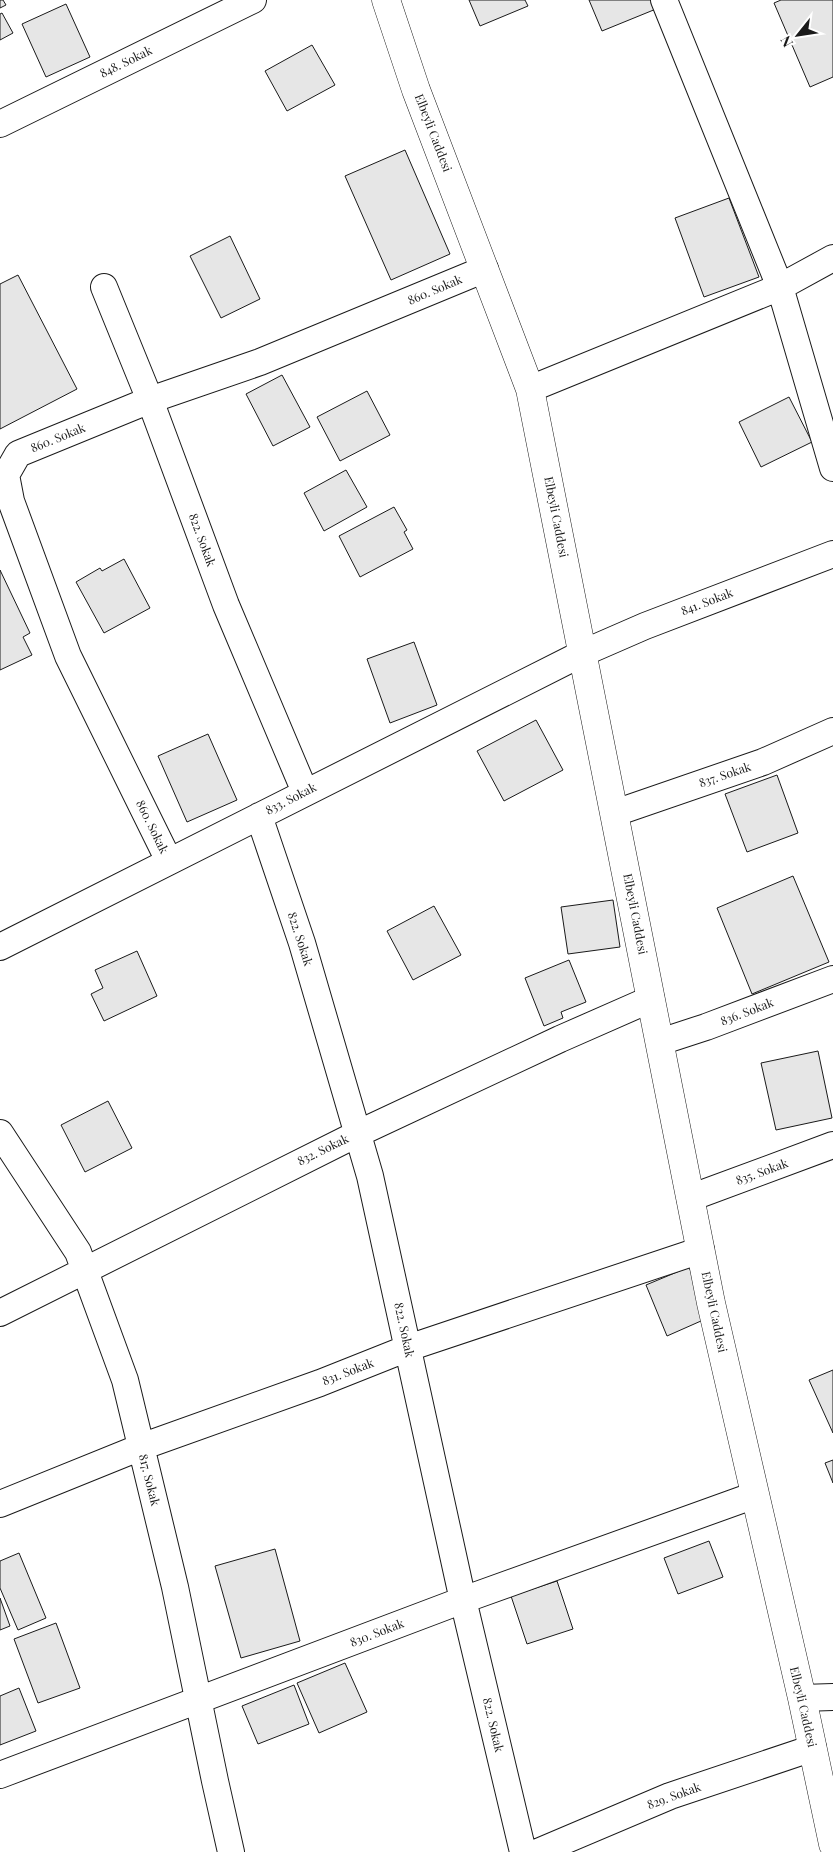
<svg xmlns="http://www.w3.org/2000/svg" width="833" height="1852" viewBox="0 0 833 1852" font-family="'Playfair Display',serif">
  <rect width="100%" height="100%" fill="#fff"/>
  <path fill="#e6e6e6" stroke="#1a1a1a" d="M0,0H3L6,5L0,8Z
    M469,0H525L528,6L480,26Z
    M589,0H653L656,9L602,31Z
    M781,0H833V77L810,87L774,3Z
    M66,4L90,57L46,77L22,24Z
    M2,13L13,33L0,40V14Z
    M312,45L335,85L287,111L265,71Z
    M405,150L450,254L391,280L345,176Z
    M729,198L759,277L704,297L675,218Z
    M230,236L260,299L221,318L190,256Z
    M18,275L77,389L0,429V284Z
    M282,375L310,427L273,446L246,394Z
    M367,391L390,435L340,461L317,417Z
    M789,397L812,442L761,467L739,422Z
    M346,470L367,507L324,531L304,493Z
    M394,507L407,530L404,532L413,549L360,577L339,536Z
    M124,559L150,608L104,633L76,582L100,568L102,571Z
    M0,570L30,633L23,637L32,655L0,670Z
    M414,642L437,705L390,723L367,659Z
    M536,720L563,770L504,801L477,751Z
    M208,734L237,800L187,822L158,756Z
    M777,775L798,833L747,852L725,794Z
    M793,876L829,962L752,994L717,908Z
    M613,900L620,947L568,954L561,907Z
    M434,906L461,955L413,980L387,931Z
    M137,951L157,996L104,1021L91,994L103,988L95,970Z
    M569,960L586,1002L561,1012L563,1018L544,1026L525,978Z
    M818,1051L832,1118L776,1130L761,1063Z
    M108,1101L132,1148L85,1172L61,1125Z
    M689,1267L710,1317L667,1336L646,1285Z
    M833,1370V1433L809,1380Z
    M833,1460V1483L825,1463Z
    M709,1541L723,1577L678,1594L664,1558Z
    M275,1549L300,1641L241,1658L215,1566Z
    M19,1553L46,1618L18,1630L0,1588V1561Z
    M557,1581L573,1629L527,1644L511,1596Z
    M0,1598L10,1626L0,1630Z
    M56,1623L80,1688L38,1703L14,1639Z
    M345,1663L367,1712L319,1733L297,1683Z
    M294,1685L309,1724L258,1744L242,1706Z
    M19,1688L36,1731L0,1745V1696Z"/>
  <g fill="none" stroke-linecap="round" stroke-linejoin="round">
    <defs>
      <path id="street" d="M664,0L780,287L833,468
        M0,124L253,0
        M104,287L150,400L226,605L305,792
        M530,389L780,287L833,258
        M615,813L763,762L833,731
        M259,816L302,943L370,1176L460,1587L523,1852
        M169,861L68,656L11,501L6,475L18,454L150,400L260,362L485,269
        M0,947L583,653L645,626L833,554
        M660,1042L706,1027L833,979
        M0,1133L78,1252L125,1380L175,1587L215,1781L231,1852
        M690,1198L833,1145
        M0,1313L357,1134L560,1039L651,999
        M0,1504L141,1447L320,1383L408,1348L701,1250
        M802,1698L833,1697
        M0,1775L463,1600L755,1495
        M538,1852L670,1796L813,1748"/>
      <path id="secondary" d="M386,0L416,90L530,389L711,1303L802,1698L833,1844"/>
    </defs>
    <use href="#street" stroke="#1a1a1a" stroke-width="28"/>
    <use href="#secondary" stroke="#1a1a1a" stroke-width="29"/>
    <use href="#street" stroke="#fff" stroke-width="26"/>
    <use href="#secondary" stroke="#fff" stroke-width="28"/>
  </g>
  <g text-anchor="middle" stroke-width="4" stroke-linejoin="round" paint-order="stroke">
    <g font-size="12" fill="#1a1a1a" stroke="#fff">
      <text transform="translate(126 62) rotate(-26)" y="4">848. Sokak</text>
      <text transform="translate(433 133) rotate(69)" y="4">Elbeyli Caddesi</text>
      <text transform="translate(435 290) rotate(-23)" y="4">860. Sokak</text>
      <text transform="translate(58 438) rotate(-22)" y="4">860. Sokak</text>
      <text transform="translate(556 517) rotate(79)" y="4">Elbeyli Caddesi</text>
      <text transform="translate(202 540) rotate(70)" y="4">822. Sokak</text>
      <text transform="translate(707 602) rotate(-21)" y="4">841. Sokak</text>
      <text transform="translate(725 775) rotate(-19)" y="4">837. Sokak</text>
      <text transform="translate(291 799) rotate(-27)" y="4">833. Sokak</text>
      <text transform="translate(152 827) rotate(64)" y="4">860. Sokak</text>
      <text transform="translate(635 914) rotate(79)" y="4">Elbeyli Caddesi</text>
      <text transform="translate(300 939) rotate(72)" y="4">822. Sokak</text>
      <text transform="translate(747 1012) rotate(-21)" y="4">836. Sokak</text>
      <text transform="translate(323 1150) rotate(-26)" y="4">832. Sokak</text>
      <text transform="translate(762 1172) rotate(-20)" y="4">835. Sokak</text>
      <text transform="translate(714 1312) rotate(78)" y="4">Elbeyli Caddesi</text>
      <text transform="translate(404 1330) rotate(78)" y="4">822. Sokak</text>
      <text transform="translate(348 1372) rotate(-21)" y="4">831. Sokak</text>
      <text transform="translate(149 1480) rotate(76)" y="4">817. Sokak</text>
      <text transform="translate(377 1633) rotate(-21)" y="4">830. Sokak</text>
      <text transform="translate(803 1707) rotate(77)" y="4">Elbeyli Caddesi</text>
      <text transform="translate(493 1725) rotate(77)" y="4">822. Sokak</text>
      <text transform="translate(674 1796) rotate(-20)" y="4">829. Sokak</text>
    </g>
  </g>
  <g transform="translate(798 35) rotate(240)" stroke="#ffffff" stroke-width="4" paint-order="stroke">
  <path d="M0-4L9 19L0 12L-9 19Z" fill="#1a1a1a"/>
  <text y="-8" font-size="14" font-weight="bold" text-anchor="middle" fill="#1a1a1a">N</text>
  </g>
</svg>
